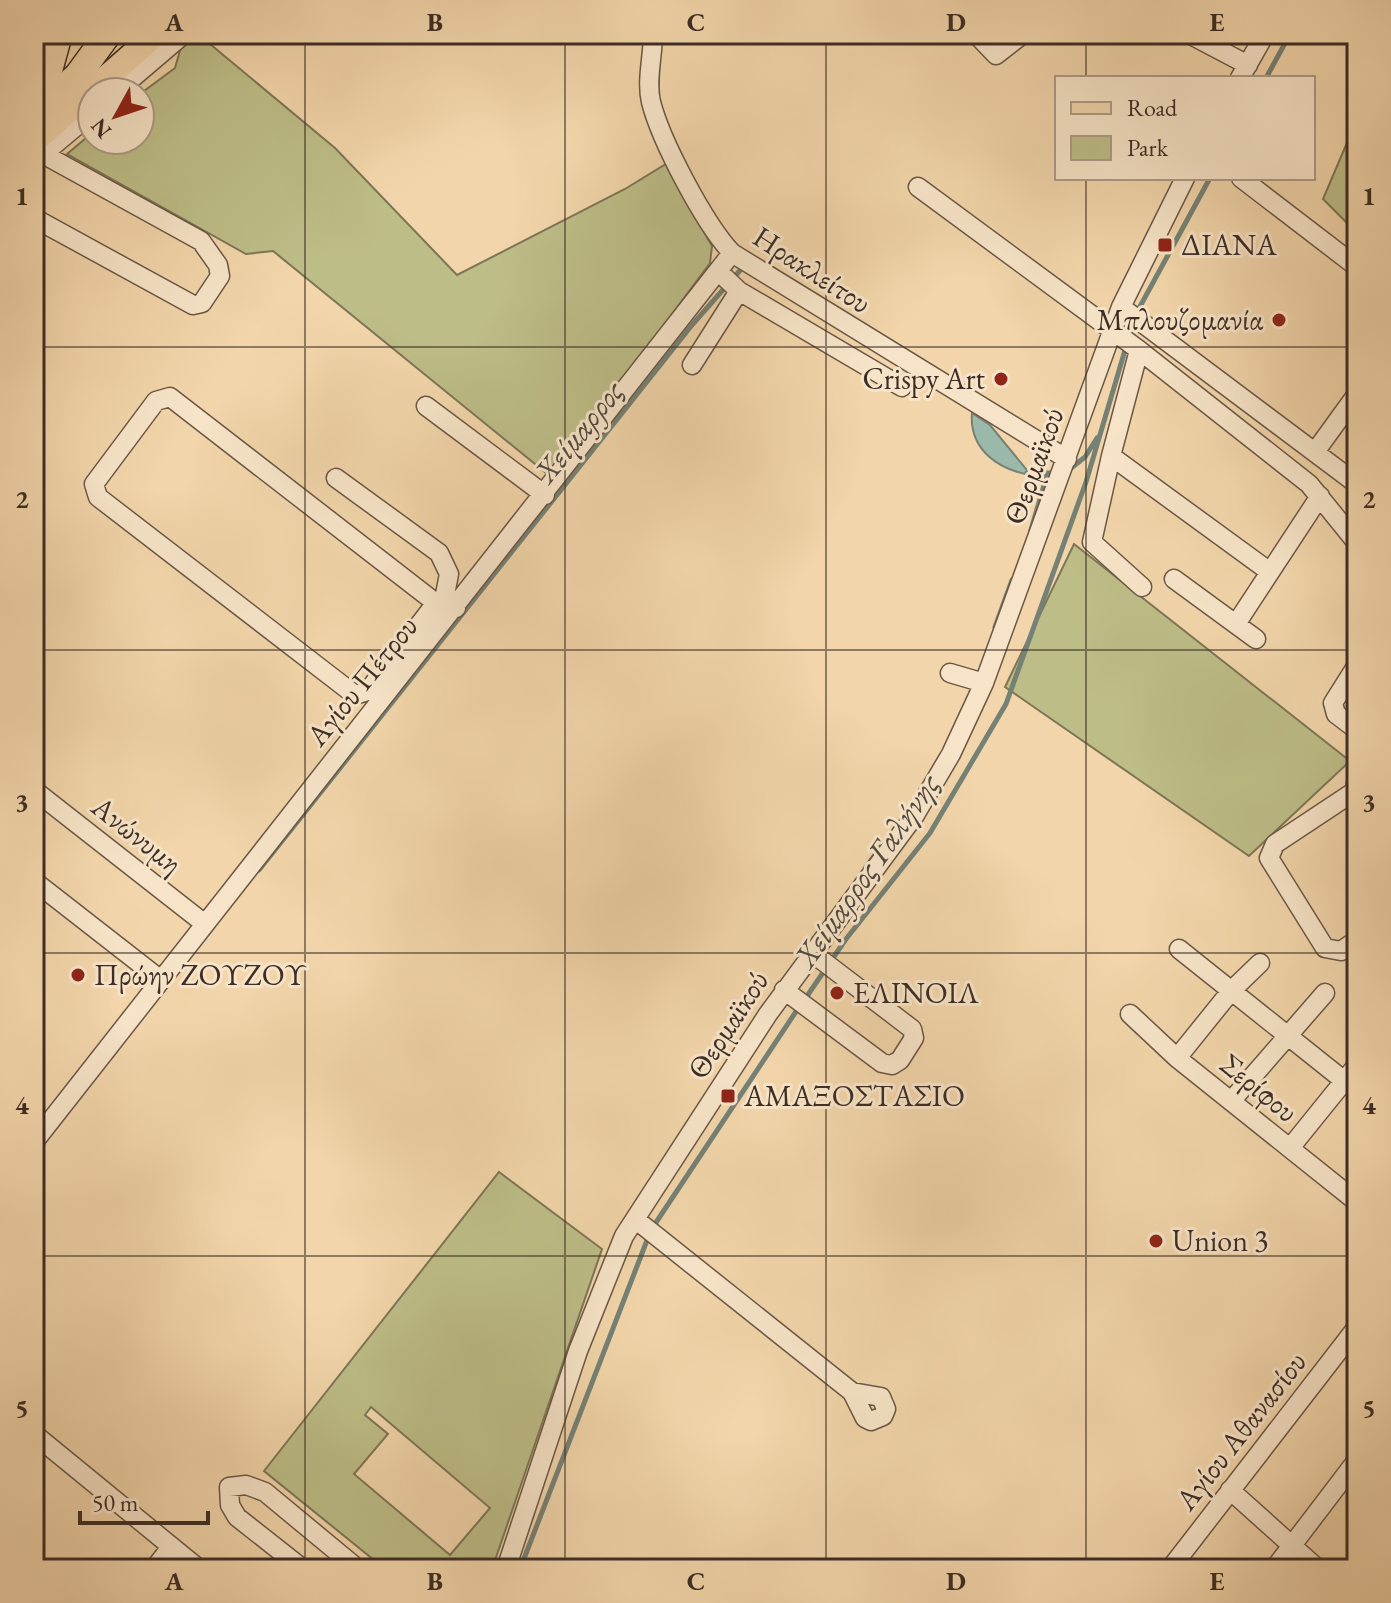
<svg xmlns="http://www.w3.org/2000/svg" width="1391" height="1603" viewBox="0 0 1391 1603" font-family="'EB Garamond',serif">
  <rect width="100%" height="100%" fill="#f2d5aa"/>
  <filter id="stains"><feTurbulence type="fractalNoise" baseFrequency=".0025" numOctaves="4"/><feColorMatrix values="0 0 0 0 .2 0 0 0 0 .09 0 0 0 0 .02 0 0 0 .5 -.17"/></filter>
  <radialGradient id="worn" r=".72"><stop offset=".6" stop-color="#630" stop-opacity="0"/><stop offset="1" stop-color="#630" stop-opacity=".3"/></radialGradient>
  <path fill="#bdbd87" stroke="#7d7556" stroke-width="2" fill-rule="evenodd" d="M198,34L335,148L457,275L625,189L666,164L712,246L710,263L551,477L273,251L246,254L67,154L92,133V140H140V94L175,68L181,47Z
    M1352,131L1357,134V233L1323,199Z
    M1074,544L1350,761L1249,856L1005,687Z
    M499,1172L602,1249L492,1569H385L264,1471ZM371,1407L490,1508L450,1555L354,1474L388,1434L365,1415Z"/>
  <path fill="#9bb9aa" stroke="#758175" stroke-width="2" d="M972,413L990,425L1031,475C999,470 969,450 972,413Z"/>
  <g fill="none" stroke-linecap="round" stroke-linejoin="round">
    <path stroke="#758175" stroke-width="5" d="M1266,78L1290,34
      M1129,338L1137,312L1210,178
      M1070,469L1085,457L1097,438
      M1027,473H1056
      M1031,530L1047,475
      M995,627L1012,580
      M866,867L886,840
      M259,870L692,325L743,267
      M805,999L846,939L930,833L1006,704L1086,482L1126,347
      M520,1569L651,1230L799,1007"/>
    <defs>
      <path id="minor" d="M653,34C653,55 646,81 651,102C661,141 704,223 732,253L1067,459
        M976,34L996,55L1023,34
        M1189,34L1248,65
        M1240,78L1265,34
        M116,92L184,34
        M36,160L92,113
        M1241,178L1357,267
        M918,187L1139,350L1309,484L1357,543
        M34,218L193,305L202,303L220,276L218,265L201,241L43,154
        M739,291L902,387
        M1121,307L1357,484
        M1139,350L1111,456L1270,572
        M692,365L739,291L718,271
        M426,406L545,495
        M1315,452L1357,394
        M1111,456L1092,542L1142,587
        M336,478L439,553L449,574L443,605
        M1174,579L1256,639
        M436,603L368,691L355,695L98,497L94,484L156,401L170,397L436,603L456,608
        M1236,624L1320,496
        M1357,665L1333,703L1336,714L1357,730
        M950,673L984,683
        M1357,776L1355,791L1275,844L1269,858L1325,948L1341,951L1357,940
        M34,790L205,924
        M34,881L161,980
        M1179,949L1357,1091
        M784,990L882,1063L892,1065L900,1060L914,1038L912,1029L811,952
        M1130,1014L1177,1058L1357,1202
        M1177,1058L1231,991L1260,963
        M1232,1100L1325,993
        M34,1142L732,253
        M1290,1148L1357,1065
        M635,1219L852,1392L865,1418L871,1421L883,1416L886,1409L881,1397L852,1392
        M34,1434L199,1569
        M1230,1490L1318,1569
        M154,1569L171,1547
        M303,1569L237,1517L230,1505L229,1487L246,1485L265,1492L358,1569
        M506,1569L578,1351L624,1236L768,1014L915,815L951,754L984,683L1121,307L1185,178
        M1170,1569L1357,1327
        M1274,1569L1357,1460"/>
      <path id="major" d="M34,97L51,67L60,34
        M34,141L156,34"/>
      <path id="highway" d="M34,115L78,75L108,34"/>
    </defs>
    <use href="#minor" stroke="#6a5746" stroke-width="21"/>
    <use href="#major" stroke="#3d2d25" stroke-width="27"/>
    <use href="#highway" stroke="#3d2d25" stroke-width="29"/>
    <use href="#minor" stroke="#f7e4c8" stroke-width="18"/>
    <use href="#major" stroke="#f2d5aa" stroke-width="24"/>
    <use href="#highway" stroke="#f2d5aa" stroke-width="26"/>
  </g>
  <path fill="none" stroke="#3d2d25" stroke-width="2" stroke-opacity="0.55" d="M305,34V1569M565,34V1569M826,34V1569M1086,34V78M1086,178V1569M34,347H1357M34,650H1357M34,953H1357M34,1256H1357"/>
  <g fill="#8f2418" stroke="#f7e4c8" stroke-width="3">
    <rect x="1157" y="237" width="16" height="16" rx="4"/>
    <circle cx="1279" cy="320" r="8"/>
    <circle cx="1001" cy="379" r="8"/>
    <circle cx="78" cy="975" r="8"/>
    <circle cx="837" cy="993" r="8"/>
    <rect x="720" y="1088" width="16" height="16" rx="4"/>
    <circle cx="1156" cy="1241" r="8"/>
  </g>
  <g text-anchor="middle" stroke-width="6" stroke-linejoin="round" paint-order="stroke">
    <g font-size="30" fill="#3d2d25" stroke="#f7e4c8" text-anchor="start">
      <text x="1181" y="255">ΔΙΑΝΑ</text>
      <text x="1263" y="330" text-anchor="end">Μπλουζομανία</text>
      <text x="985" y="389" text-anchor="end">Crispy Art</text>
      <text x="94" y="985">Πρώην ΖΟΥΖΟΥ</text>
      <text x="853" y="1003">ΕΛΙΝΟΙΛ</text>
      <text x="744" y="1106">ΑΜΑΞΟΣΤΑΣΙΟ</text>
      <text x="1172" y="1251">Union 3</text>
    </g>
    <g font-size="30" fill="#3d2d25" stroke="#f7e4c8">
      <text transform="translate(812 270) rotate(33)" y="10">Ηρακλείτου</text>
      <text transform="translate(1034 466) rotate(-70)" y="10">Θερμαϊκού</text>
      <text transform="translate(362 681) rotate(-51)" y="10">Αγίου Πέτρου</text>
      <text transform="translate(137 835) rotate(38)" y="10">Ανώνυμη</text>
      <text transform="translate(728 1025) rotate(-57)" y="10">Θερμαϊκού</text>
      <text transform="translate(1259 1088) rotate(39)" y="10">Σερίφου</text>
      <text transform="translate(1241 1431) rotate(-52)" y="10">Αγίου Αθανασίου</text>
    </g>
    <g font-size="32" font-style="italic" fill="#504940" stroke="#f7e4c8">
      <text transform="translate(579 431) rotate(-51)" y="11">Χείμαρρος</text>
      <text transform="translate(867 870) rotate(-55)" y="11">Χείμαρρος Γαλήνης</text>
    </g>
  </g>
  <rect width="1391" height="1603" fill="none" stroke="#f2d5aa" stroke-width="88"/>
  <rect x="1055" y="76" width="260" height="104" fill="#f7e4c8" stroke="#ad9b87" stroke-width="2"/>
  <rect x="1071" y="102" width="40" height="12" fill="#f2d5aa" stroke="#ad9b87" stroke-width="2"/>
  <text x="1127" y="116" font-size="24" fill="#3d2d25">Road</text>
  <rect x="1071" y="136" width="40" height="24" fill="#bdbd87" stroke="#ad9b87" stroke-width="2"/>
  <text x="1127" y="156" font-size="24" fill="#3d2d25">Park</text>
  <g transform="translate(116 116) rotate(230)"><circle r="38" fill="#f7e4c8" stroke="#ad9b87" stroke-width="2"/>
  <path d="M0-6L14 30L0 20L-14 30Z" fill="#8f2418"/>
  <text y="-12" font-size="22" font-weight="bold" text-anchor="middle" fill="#3d2d25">N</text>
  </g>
  <path d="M80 1511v12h128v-12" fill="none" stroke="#3d2d25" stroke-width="4"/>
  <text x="92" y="1511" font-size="24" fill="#3d2d25" stroke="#f7e4c8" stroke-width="6" paint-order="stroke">50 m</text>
  <rect x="44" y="44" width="1303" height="1515" fill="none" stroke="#3d2d25" stroke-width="3"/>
  <g font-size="26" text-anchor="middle" font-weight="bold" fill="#3d2d25">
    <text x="174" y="31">A</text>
    <text x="435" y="31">B</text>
    <text x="696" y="31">C</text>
    <text x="956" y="31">D</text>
    <text x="1217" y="31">E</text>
    <text x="22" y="205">1</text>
    <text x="1369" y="205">1</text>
    <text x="22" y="508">2</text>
    <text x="1369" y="508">2</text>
    <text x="22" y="811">3</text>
    <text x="1369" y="811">3</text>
    <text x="22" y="1114">4</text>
    <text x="1369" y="1114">4</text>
    <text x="22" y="1417">5</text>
    <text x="1369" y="1417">5</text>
    <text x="174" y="1590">A</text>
    <text x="435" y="1590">B</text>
    <text x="696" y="1590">C</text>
    <text x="956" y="1590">D</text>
    <text x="1217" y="1590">E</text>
  </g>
  <rect width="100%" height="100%" filter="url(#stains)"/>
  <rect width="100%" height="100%" fill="url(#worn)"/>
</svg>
